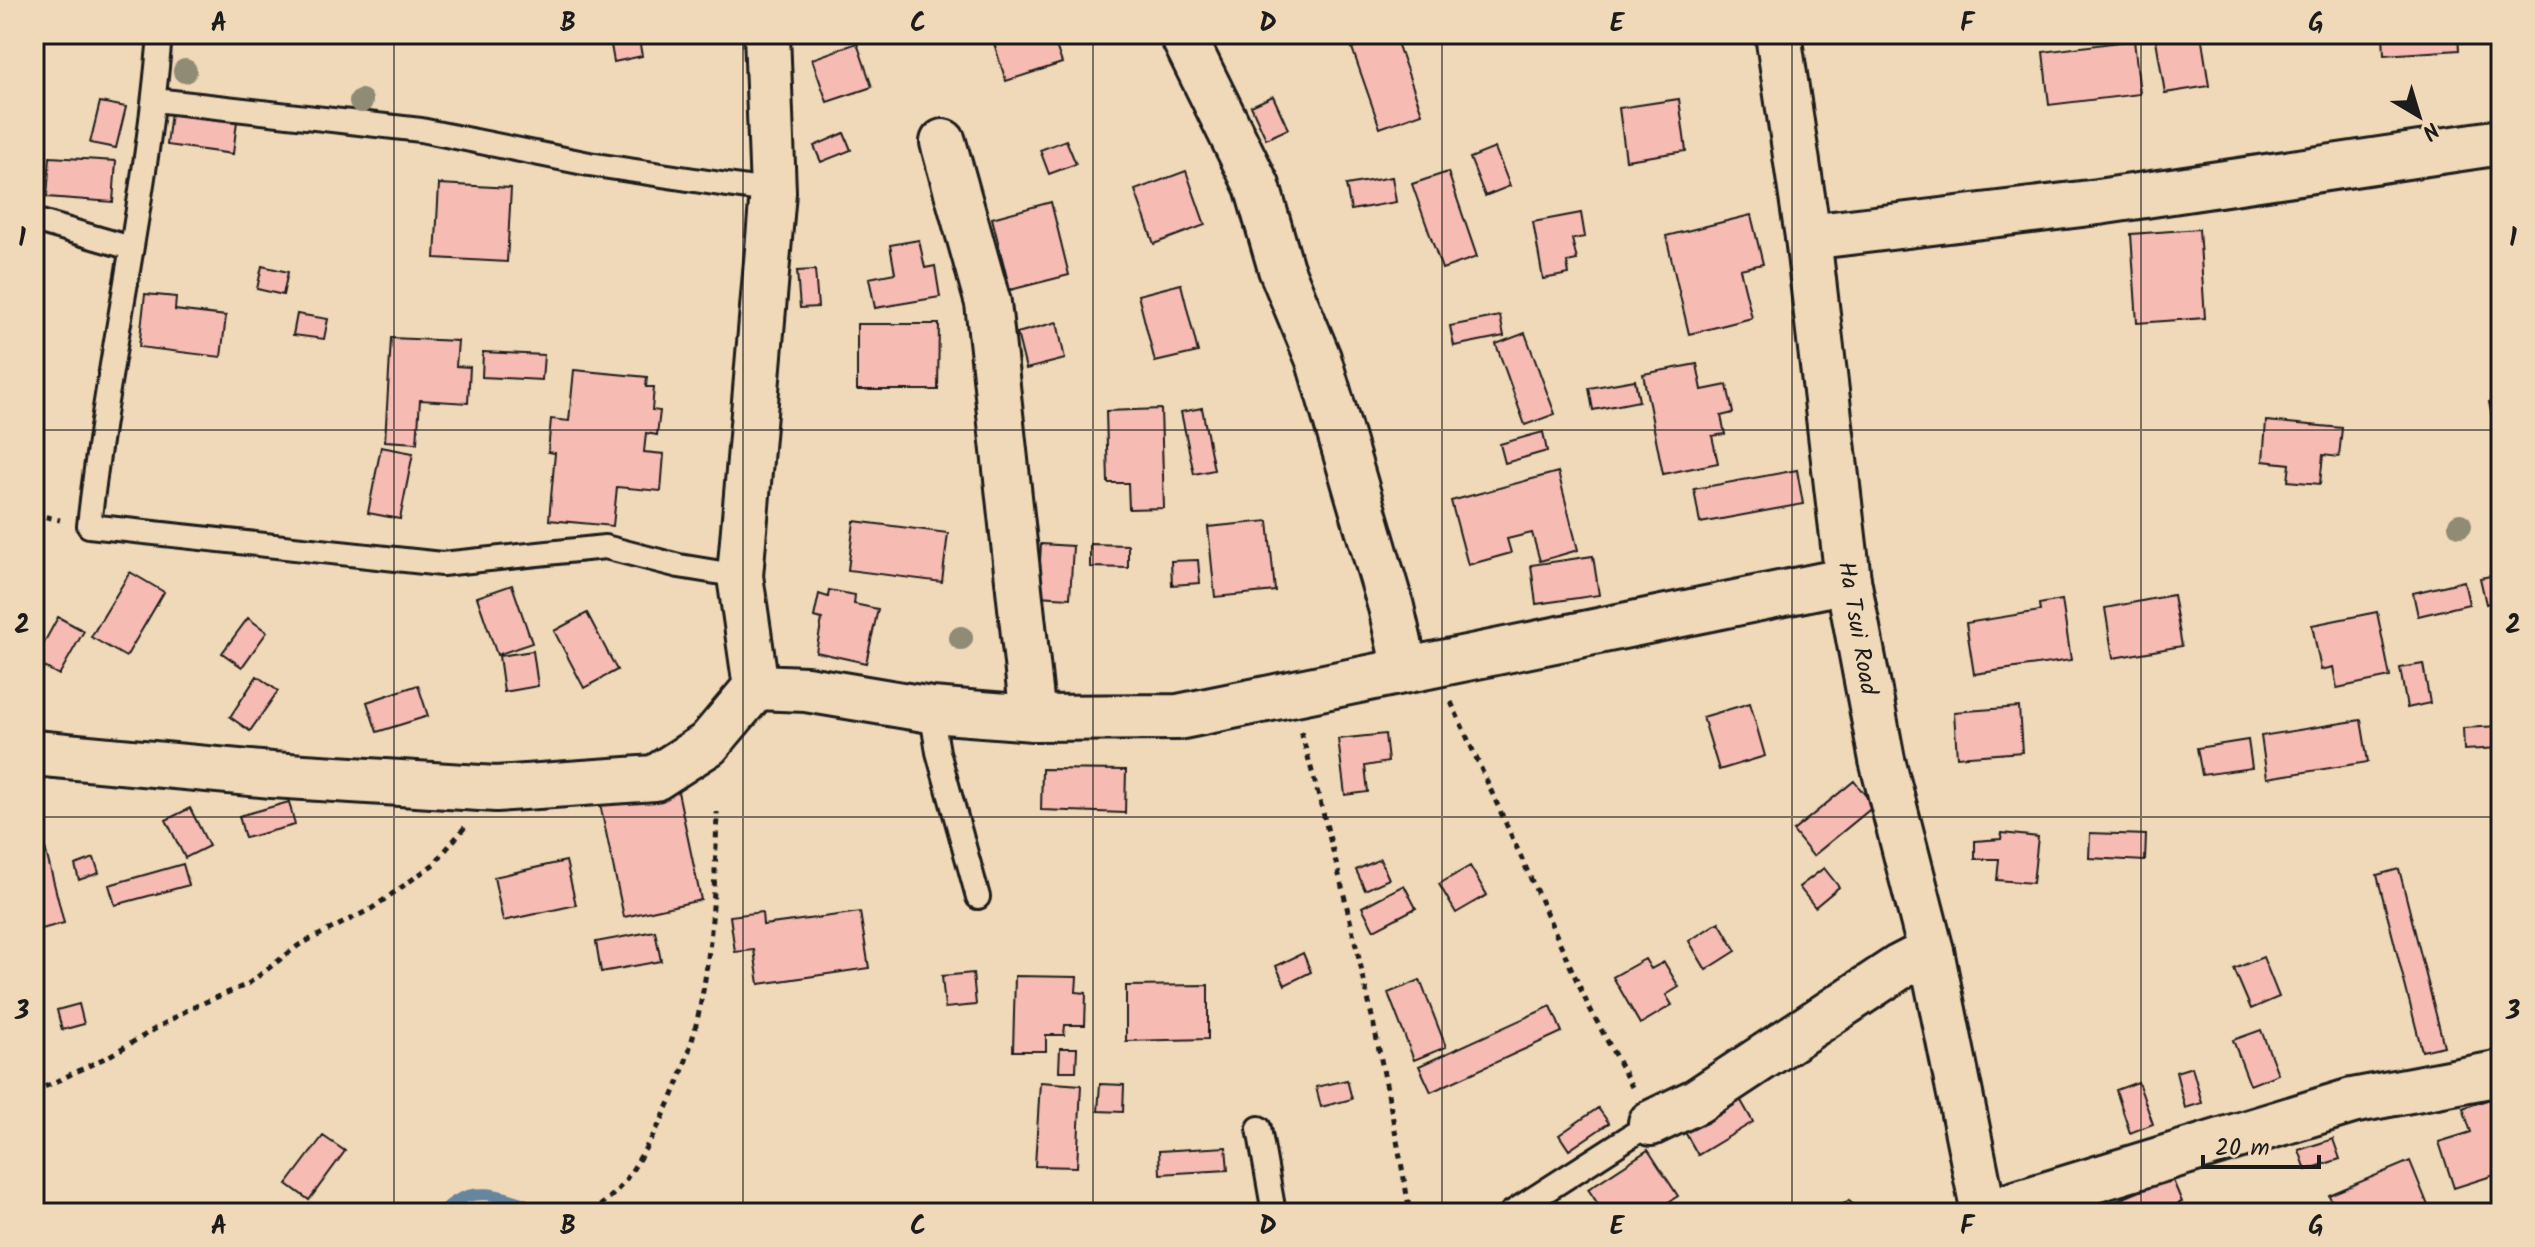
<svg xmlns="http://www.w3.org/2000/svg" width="2535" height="1247" viewBox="0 0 2535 1247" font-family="Kalam,sans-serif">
  <rect width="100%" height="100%" fill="#f0d9b8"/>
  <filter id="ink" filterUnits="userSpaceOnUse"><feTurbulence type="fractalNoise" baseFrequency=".0125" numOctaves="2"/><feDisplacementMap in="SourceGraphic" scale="16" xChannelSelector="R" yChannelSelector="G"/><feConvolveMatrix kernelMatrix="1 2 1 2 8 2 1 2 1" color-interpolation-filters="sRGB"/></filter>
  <g filter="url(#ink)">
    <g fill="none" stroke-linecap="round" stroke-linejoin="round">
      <path stroke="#66869f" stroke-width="12" d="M442,1213C472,1178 512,1200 547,1213"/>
    </g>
    <path fill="#f6bbb2" stroke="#1c1c1c" stroke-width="2" d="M283,34H356L283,36Z
      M609,34H638L642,56L614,62Z
      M991,34H1052L1062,63L1006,81Z
      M1394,34L1422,113L1380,128L1352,48Z
      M2155,34H2201L2209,86L2165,93Z
      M2383,34H2458L2459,50L2384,55Z
      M2134,40L2140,94L2049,105L2043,52Z
      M857,43L872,87L827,102L812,59Z
      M1273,96L1288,129L1266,139L1251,106Z
      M1679,99L1686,151L1626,160L1619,108Z
      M100,102L126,107L116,148L90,143Z
      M171,112L237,121L233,154L167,145Z
      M844,133L851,150L821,162L814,146Z
      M1066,140L1076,164L1049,174L1040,150Z
      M1495,148L1510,186L1485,196L1470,158Z
      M34,156H42L40,177L34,176Z
      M50,157L116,161L113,202L47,197Z
      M1186,171L1205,225L1154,244L1135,190Z
      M1448,172L1477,257L1442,269L1412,184Z
      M1392,177L1396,202L1351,210L1346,185Z
      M439,184L511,188L507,262L435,258Z
      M1051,202L1069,275L1010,290L992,218Z
      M1581,213L1585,237L1572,239L1577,260L1567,262L1569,274L1543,279L1533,222Z
      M1751,215L1763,264L1740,269L1752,318L1689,334L1666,236Z
      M2199,229L2205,318L2137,323L2131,234Z
      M919,240L925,268L935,266L940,297L875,308L869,278L895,273L890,245Z
      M262,266L288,272L283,295L257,289Z
      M815,270L818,307L800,308L797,271Z
      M1181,284L1198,352L1155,362L1138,295Z
      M145,294L176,297L175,310L226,316L221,357L139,347Z
      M297,314L328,319L324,339L293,335Z
      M1500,316L1504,336L1454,346L1450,326Z
      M1057,322L1065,359L1026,369L1017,333Z
      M857,324H939L938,390H857Z
      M1525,333L1555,414L1525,425L1496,344Z
      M391,338L458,341L456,366L470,367L468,403L420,400L417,443L385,441Z
      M483,352L544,355L542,380L482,377Z
      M1697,364L1702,390L1727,385L1733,413L1721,416L1725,434L1712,436L1718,463L1663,474L1643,374Z
      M574,370L647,377L646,387H654L652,410L660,411L657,435L646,433L644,452L664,454L661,491L617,487L613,526L549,520L555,453L548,452L551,419L569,421Z
      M1635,380L1639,401L1593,410L1589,388Z
      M2501,399V436L2496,437L2489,402Z
      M1202,408L1214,470L1194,474L1181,412Z
      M1161,409L1164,508L1129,509L1128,483H1108L1106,411Z
      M2266,421L2342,428L2339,457L2323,455L2320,484L2288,481L2290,464L2263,461Z
      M1543,432L1547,451L1505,463L1500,444Z
      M381,447L413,453L400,519L368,513Z
      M1797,470L1803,504L1700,523L1694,489Z
      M1558,472L1578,550L1540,561L1532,533L1507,539L1511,553L1468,565L1451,501Z
      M854,521L948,533L942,582L848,570Z
      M1268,521L1275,591L1215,597L1208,527Z
      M1041,544L1073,546L1070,598L1038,596Z
      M1090,544L1128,545V568L1090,567Z
      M1593,556L1599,595L1536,604L1531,565Z
      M1198,560L1200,583L1172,585L1171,561Z
      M130,572L164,592L126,657L91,637Z
      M2501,574V600L2486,604L2480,578Z
      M2464,581L2469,604L2418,616L2413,593Z
      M512,585L532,643L497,655L477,597Z
      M829,590L855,595L854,604L878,609L866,663L816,652L822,619L814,617L819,594L828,597Z
      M2173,595L2182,646L2113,658L2105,608Z
      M2062,600L2071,660L1974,674L1966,623L2040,611L2039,604Z
      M2377,612L2390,677L2337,688L2333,667L2321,670L2312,625Z
      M587,613L617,670L584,688L554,631Z
      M58,617L84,631L59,675L34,661Z
      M248,618L267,632L242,667L222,653Z
      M533,651L538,686L504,692L499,656Z
      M2423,664L2430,703L2407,708L2400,668Z
      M257,676L278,691L250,731L230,717Z
      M418,685L428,716L377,732L367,702Z
      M1750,703L1765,756L1719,770L1703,717Z
      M2019,707L2022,752L1957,757L1954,712Z
      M2361,720L2368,762L2267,778L2261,736Z
      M2500,726L2501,748L2464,750L2463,728Z
      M1385,734L1388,762L1365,766L1368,792L1345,795L1338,739Z
      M2248,740L2252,768L2202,775L2197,748Z
      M1042,769L1126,770L1125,813L1041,810Z
      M1854,781L1874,806L1813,856L1793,831Z
      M677,787L701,900L624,917L600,804Z
      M289,802L295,825L245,838L239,816Z
      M34,804L64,923L34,931Z
      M190,808L209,846L185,858L166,820Z
      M2002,833L2038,837L2033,883L1997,880L1999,859H1975V841L2001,839Z
      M2090,833L2146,835L2145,861L2089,858Z
      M94,858L99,873L79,880L75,865Z
      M1380,859L1389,879L1365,890L1356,870Z
      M566,861L576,905L503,921L494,877Z
      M183,864L189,885L115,905L109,885Z
      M1470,866L1487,895L1456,913L1439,884Z
      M1824,868L1839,887L1815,907L1799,887Z
      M2399,869L2444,1046L2422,1051L2377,875Z
      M1404,885L1416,908L1374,930L1362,907Z
      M762,912L763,925L860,912L869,968L759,984L754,950L735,952L730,916Z
      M1719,922L1736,951L1706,970L1689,941Z
      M655,931L661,961L601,972L596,942Z
      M1303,953L1311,972L1285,985L1276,966Z
      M2263,957L2279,997L2251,1009L2234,969Z
      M1645,959L1651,969L1664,962L1679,987L1666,995L1672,1005L1640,1024L1613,977Z
      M973,973L976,1005L945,1008L942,976Z
      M1015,976L1077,977L1076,992L1086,993L1085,1025H1065L1064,1035H1046V1051H1013Z
      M1420,980L1446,1047L1414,1060L1388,993Z
      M1208,985V1039L1126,1041V986Z
      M79,1004L84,1024L62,1030L57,1010Z
      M1551,1006L1562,1032L1431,1092L1419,1066Z
      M2261,1030L2278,1074L2250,1085L2233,1040Z
      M1060,1048H1077L1076,1071H1059Z
      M2192,1067L2202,1103L2185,1108L2176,1072Z
      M1347,1080L1352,1099L1321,1107L1316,1087Z
      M1040,1082L1081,1085L1077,1167L1035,1166Z
      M2138,1082L2153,1124L2130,1133L2116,1090Z
      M1100,1084L1124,1085L1123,1112L1098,1111Z
      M2493,1098L2501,1121V1173L2454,1188L2439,1142L2471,1132L2463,1108Z
      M1740,1099L1753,1122L1698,1155L1685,1132Z
      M1598,1108L1609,1123L1569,1150L1559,1135Z
      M323,1136L345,1151L309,1200L287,1184Z
      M2333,1139L2340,1159L2306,1170L2299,1150Z
      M1226,1147L1228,1170L1160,1174L1159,1151Z
      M1648,1150L1678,1196L1651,1213H1604L1588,1189Z
      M2410,1161L2431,1213H2336L2329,1195Z
      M2172,1178L2182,1202L2157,1213H2087Z
      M1849,1200L1859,1213H1832Z"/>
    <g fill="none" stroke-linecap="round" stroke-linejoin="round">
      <defs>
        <path id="service" d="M160,34C147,199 107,361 89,526L442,564L605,547L679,566L740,576
          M155,100L421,130L589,164L773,192
          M34,220L131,248
          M931,710L938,752L978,897
          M1259,1128L1274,1213
          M1511,1213L1651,1123"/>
        <path id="minor" d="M1182,34L1257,186L1281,269L1318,358L1391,607L1405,669
          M943,142L988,303L1033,718
          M1808,237L2098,202L2501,142
          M756,687L740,576L773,192L767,34
          M34,753L272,775L496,789L655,778L708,744L756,687L806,689L931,710L1033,718L1178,717L1848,580
          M1651,1123L1697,1101L1898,968L1931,951
          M1986,1213L2352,1101L2501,1073"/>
        <path id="tertiary" d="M1778,34L1808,237L1848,580L1882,760L1931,951L1984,1213"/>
      </defs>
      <use href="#service" stroke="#1c1c1c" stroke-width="28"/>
      <use href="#minor" stroke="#1c1c1c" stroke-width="50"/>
      <use href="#tertiary" stroke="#1c1c1c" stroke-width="50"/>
      <path stroke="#1c1c1c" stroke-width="5" stroke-dasharray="6 6" stroke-linecap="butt" d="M34,514L60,520
        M1451,702L1587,1003L1632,1087
        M1301,732C1346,891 1382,1050 1410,1213
        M34,1092L109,1056L189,1009L248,984L299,945L371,909L434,864L465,827
        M590,1213C622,1191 628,1177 648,1144C709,1044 714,927 717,812"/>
      <use href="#service" stroke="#f0d9b8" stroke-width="22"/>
      <use href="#minor" stroke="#f0d9b8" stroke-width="44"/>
      <use href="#tertiary" stroke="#f0d9b8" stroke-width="44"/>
    </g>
    <g fill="#8f8b74">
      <circle cx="185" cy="71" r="12"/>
      <circle cx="361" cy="101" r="12"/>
      <circle cx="2460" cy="525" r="12"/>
      <circle cx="961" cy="638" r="12"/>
    </g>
  </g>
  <path fill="none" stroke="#1c1c1c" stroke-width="2" stroke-opacity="0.55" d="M394,34V1213M743,34V1213M1093,34V1213M1442,34V1213M1792,34V1213M2141,34V1213M34,430H2501M34,817H2501"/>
  <g text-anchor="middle" stroke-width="7" stroke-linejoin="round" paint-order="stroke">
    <g font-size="24" fill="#1c1c1c" stroke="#f0d9b8">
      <text transform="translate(1858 628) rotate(80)" y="8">Ha Tsui Road</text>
    </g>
  </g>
  <rect width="2535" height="1247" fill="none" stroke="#f0d9b8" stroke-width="88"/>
  <g transform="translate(2419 116) rotate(142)" stroke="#f0d9b8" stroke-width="6" paint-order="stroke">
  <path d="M0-6L14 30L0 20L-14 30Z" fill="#1c1c1c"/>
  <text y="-12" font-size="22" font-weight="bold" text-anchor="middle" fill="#1c1c1c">N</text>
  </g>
  <path d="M2203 1155v12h116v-12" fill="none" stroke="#1c1c1c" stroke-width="4"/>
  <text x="2215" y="1155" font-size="24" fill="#1c1c1c" stroke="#f0d9b8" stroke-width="6" paint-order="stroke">20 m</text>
  <rect x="44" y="44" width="2447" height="1159" fill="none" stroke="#1c1c1c" stroke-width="3"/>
  <g font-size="26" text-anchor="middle" font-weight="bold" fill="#1c1c1c">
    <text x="219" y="31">A</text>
    <text x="568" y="31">B</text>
    <text x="918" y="31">C</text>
    <text x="1268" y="31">D</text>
    <text x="1617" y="31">E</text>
    <text x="1967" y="31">F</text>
    <text x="2316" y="31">G</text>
    <text x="22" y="246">1</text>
    <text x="2513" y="246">1</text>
    <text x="22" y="633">2</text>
    <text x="2513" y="633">2</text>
    <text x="22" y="1019">3</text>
    <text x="2513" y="1019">3</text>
    <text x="219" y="1234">A</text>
    <text x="568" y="1234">B</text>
    <text x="918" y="1234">C</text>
    <text x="1268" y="1234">D</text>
    <text x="1617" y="1234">E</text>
    <text x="1967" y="1234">F</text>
    <text x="2316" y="1234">G</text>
  </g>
</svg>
